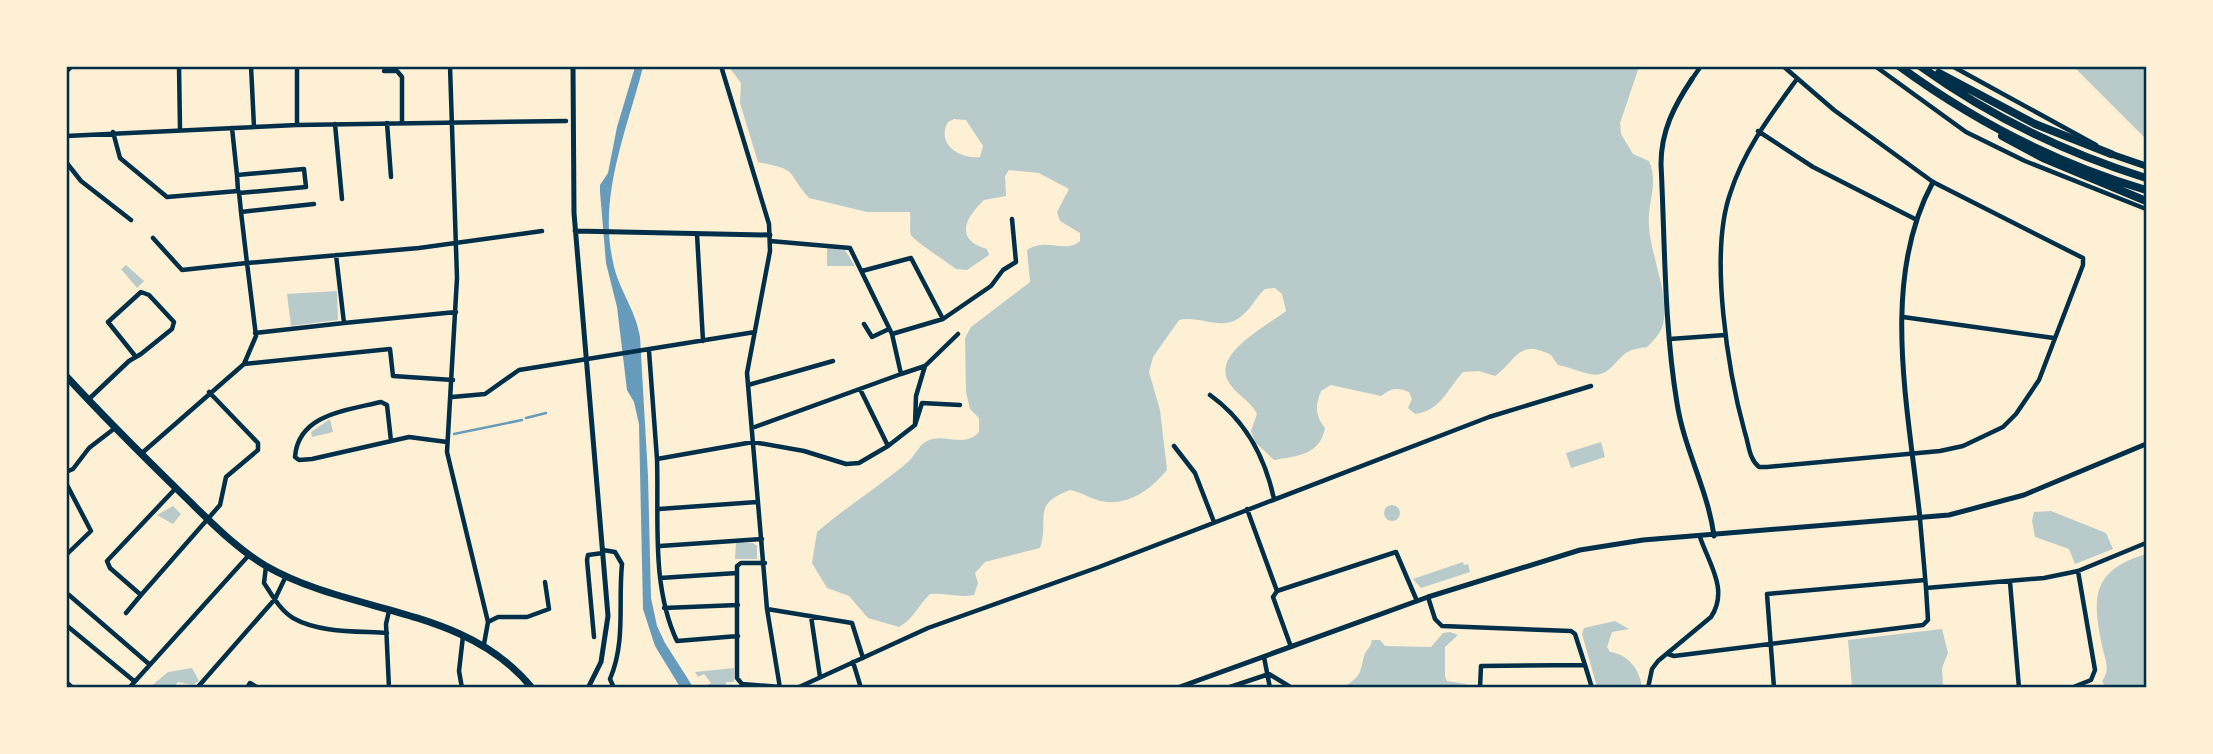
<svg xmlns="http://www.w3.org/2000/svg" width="2213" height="754" viewBox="0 0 2213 754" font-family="Roboto,sans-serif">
  <rect width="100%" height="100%" fill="#fdf0d5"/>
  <path fill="#b9caca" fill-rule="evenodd" d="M729,67H1639L1620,123L1621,134L1633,154L1649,161C1659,184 1647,202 1649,226C1650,254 1670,295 1663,324C1661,333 1653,341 1647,347C1641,348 1631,349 1626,353C1614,361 1609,378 1590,374C1579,372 1570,367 1558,365L1551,355C1518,338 1516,361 1495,376L1479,371L1463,372C1447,390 1440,411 1415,414L1408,408L1412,399L1409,392C1397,387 1391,388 1381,396L1331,385L1321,391C1315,406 1315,415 1325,428C1320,455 1297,456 1274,460L1255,442L1251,431L1257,414C1250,400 1235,394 1228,381C1213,353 1267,326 1286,311L1282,294L1275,288L1265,289C1255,298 1251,310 1239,318C1221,331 1199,315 1179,320L1153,357L1149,372L1160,410L1167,470C1151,489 1128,507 1101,501C1091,499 1081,492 1070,490C1030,505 1050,518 1040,548L985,562L975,573L978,583L974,595C960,598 945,593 930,594C918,606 913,619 899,627L868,618L849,596L827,588L812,563L817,532C846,507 880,486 909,461C915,455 920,444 927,441C945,432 964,449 979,432V418L970,409L966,392L965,338L971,327L1030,282L1027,250C1047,237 1065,254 1080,241V233L1060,221L1057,212L1069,189L1039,173L1009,170L1005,176L1006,196L984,200C965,218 954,240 987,249L989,255L967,270L956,269C947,262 913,240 911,235C909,229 911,219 910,212H867L809,198C784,169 800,171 758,162L740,103L741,83ZM954,119L966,120L983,146L980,157C958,159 936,143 948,122Z
    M2074,67H2146V139Z
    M827,248L845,250L855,266H827Z
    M126,265L144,281L137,288L121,269Z
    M337,291L338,320L291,326L287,294Z
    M330,419L333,432L312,437L311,432Z
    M1601,442L1605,457L1571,468L1566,453Z
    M1384 513a8 8 0 1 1 16 0a8 8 0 1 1-16 0Z
    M173,506L181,514L173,524L157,515Z
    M2051,511L2106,533L2113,549L2075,564L2069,549L2035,537L2032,521L2034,512Z
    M736,543H753L757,546V559H735Z
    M2146,554V687H2105L2102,681C2110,670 2106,662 2103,650C2092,599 2090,571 2146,554Z
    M1463,562L1464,565L1468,564L1470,572L1421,588L1413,579Z
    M1615,621L1629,629L1612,632L1607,647L1610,652C1628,654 1640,670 1642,687H1597L1582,634L1584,628Z
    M1942,629L1948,653L1942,668L1943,686L1852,687L1848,640Z
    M1450,632L1458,635L1445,647V677L1447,681L1466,684L1471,687H1343C1361,677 1360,673 1364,656C1366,649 1371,648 1372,640H1380L1385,646L1431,647L1443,633Z
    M192,668L199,681L193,685L178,682L174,687H150L168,672Z
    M734,668V682H726V687H704L711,683L704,674L698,677L695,672Z"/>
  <path fill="#669bbc" d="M635,67H643C627,130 598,196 613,262C618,289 636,310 640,337L648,476L651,598L657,626L665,643L693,687H680L655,646L643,609L639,424L634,402L627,390L617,307L606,263L600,192V185L608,173L617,127Z"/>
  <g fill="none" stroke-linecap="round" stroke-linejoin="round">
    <path stroke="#669bbc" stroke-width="2.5" d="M526,418L546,413
      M454,434L522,420"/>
    <path stroke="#003049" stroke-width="4.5" d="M179,66L180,129
      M251,66L254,127
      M297,66V125
      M450,66L457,278L447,452L488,622L484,644
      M721,66L769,224L770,251L747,373L767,609L780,688
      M1783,66L1834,110L1933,182L2083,258V265L2039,380L2016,414L2003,427L1963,446L1940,451L1767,467H1759C1749,459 1749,445 1745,433C1728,372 1709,255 1730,194C1744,150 1770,116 1797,79
      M1875,66L1966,132L2025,161L2146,209
      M1952,66L2096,145
      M384,71H397L402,77V123
      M66,72L72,66
      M1692,79L1701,66
      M387,123L391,177
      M335,124L342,199
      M232,128L237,175L304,169L306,187L239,193
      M1758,131L1813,167L1915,219
      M113,132L120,158L167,197L238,191L237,175
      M66,136L297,125L566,121
      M66,162L81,181L131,220
      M239,192L241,212L314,204
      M241,212L247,263L419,248L542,231
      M697,234L703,341
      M153,238L182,270L247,263L256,336L244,364
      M862,271L911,258L943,319L892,334
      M1903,317L2054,338
      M943,319L991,286L1003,270L1016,262L1012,219
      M344,323L456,312
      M864,324L872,337L889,329
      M255,333L344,323L336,255
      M1670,339L1725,335
      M649,351L657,459L753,442L804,451L846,464L859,463L888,446L860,389
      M925,366L958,334
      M748,385L833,361
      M1210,395C1245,420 1265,457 1274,499
      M452,397L485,394L519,370L755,332
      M89,399L129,361L141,354L172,329L174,322L149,295L141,292L108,322L136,357
      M915,425L922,403L960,405
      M752,428L901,374L892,334L850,248L770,241
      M391,441L387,405L381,402C348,410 298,414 295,457L299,460L312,459L409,437L447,442
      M888,446L915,425L916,396L925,366L901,374
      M1174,446L1195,473L1214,522
      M142,453L244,364L390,349L393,376L453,380
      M657,459C659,518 651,586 677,641L738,636
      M66,472L73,469L89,448L115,428
      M66,483L91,531L66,555
      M659,509L757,502
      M1247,509L1277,591
      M1920,519L1926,588L2044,578L2078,571L2146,543
      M660,546L762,539
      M603,550L615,552L622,564C618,603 626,641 610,679L614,688
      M765,563H741L737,566V678L742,684L780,687
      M266,566L264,583C272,595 280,610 293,618C319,633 357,631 387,633
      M660,578L737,573
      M2010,582L2019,688
      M69,595L149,664
      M141,595L220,505L226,477L258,450V443L209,392
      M1428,597L1435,619L1442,626L1571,631L1575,634L1585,665
      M664,608L738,605
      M767,609L852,623L863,658
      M389,611L386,624L389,688
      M126,613L141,595L110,568L107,561L176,488
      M811,616L820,677
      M488,622L498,617H527L549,609L545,582
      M66,625L134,681
      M594,637L587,560L588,555L603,553
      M1291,647L1273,597L1277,591L1396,552L1417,601
      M1668,654L1674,656L1923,625L1928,620L1926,588
      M1264,657L1270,688
      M853,662L861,688
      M66,682L73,688
      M129,688L249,555
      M197,688L275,599L286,576
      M247,688L250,683L258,688
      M462,688L459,671L463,636
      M797,688L928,628L1099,567L1489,417L1591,386
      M1227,688L1269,674L1292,688
      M1480,688L1481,666L1585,665L1592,688
      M1648,688L1652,669L1658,661L1711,617C1729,590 1709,564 1700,537
      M1774,688L1767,594L1925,580
      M2071,688L2091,680L2095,670L2078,571"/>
    <path stroke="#003049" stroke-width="5" d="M573,66L574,213L608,616L601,662L588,688
      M1692,79C1674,106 1661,131 1661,164C1665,243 1664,325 1677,403C1684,449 1708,490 1714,536
      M575,231L770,235
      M1920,519C1909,411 1879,281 1933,182
      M1177,688L1428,597L1580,550L1643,540L1949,515L2024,495L2146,444"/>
    <path stroke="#003049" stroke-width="7" d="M2111,154L2146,166
      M66,376C103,416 142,455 181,493C208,519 234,547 266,566C351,615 466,606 532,688"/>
    <path stroke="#003049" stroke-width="8" d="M1899,66C1974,121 2058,164 2146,190
      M1920,66C1988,115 2066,153 2146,178
      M1939,73L2035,124L2111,154
      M2002,136L2043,158L2146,201"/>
  </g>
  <rect width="2213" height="754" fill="none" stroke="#fdf0d5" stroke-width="136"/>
  <rect x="68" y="68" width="2077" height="618" fill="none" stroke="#003049" stroke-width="2.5"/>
</svg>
